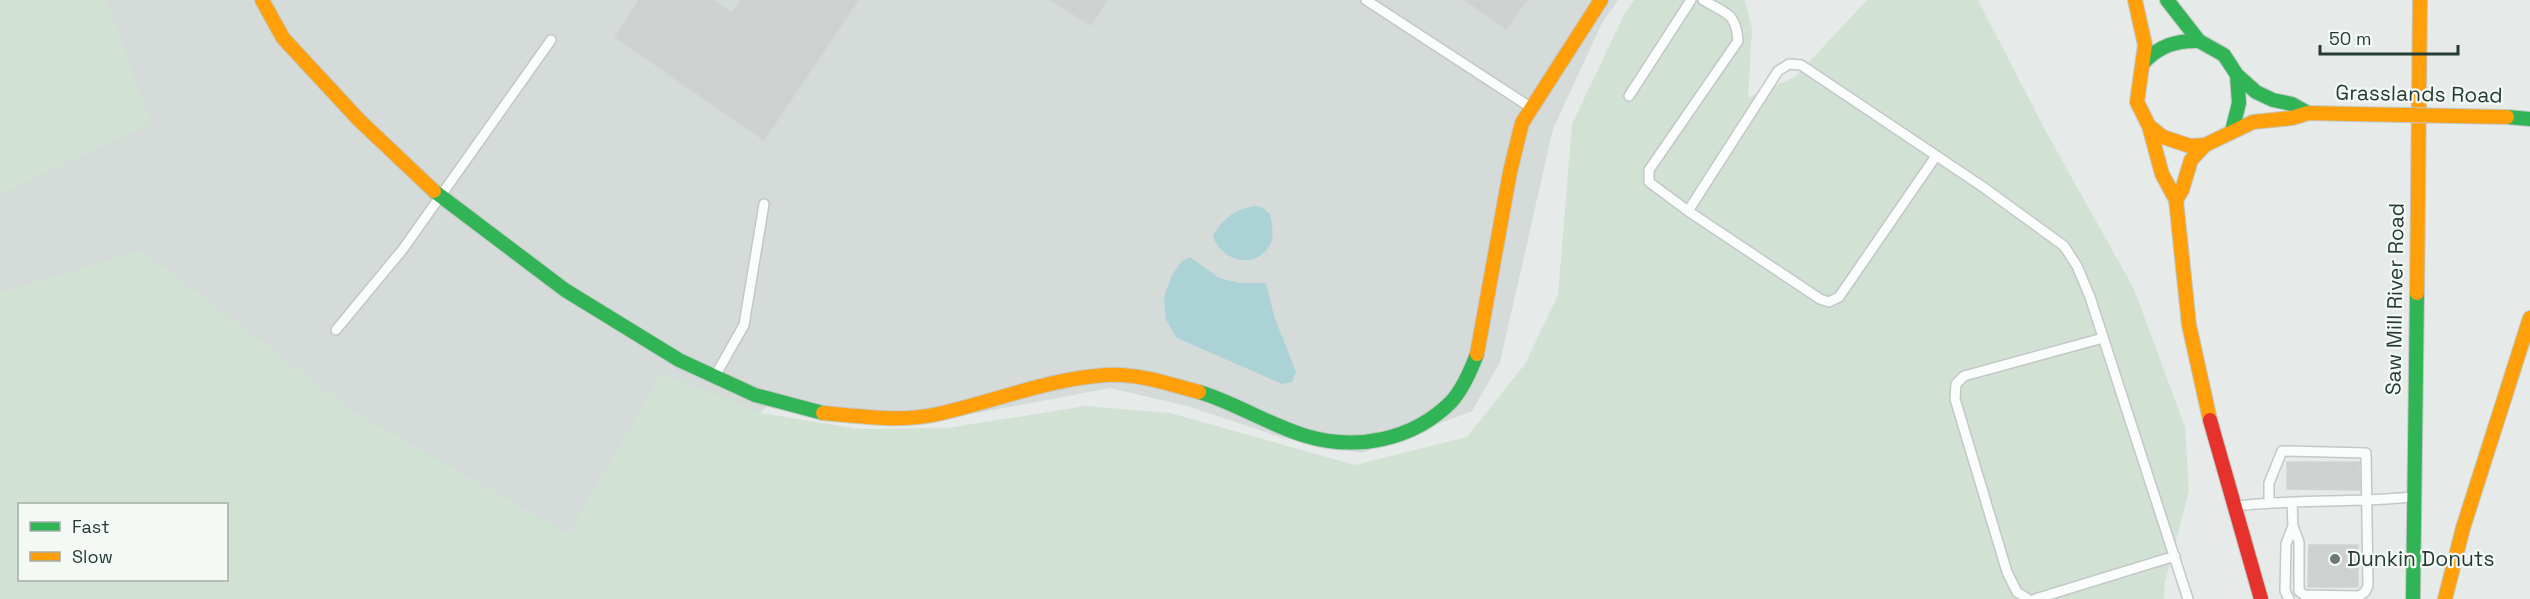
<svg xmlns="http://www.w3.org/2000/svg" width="2530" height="599" viewBox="0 0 2530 599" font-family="'Space Grotesk',sans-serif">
  <rect width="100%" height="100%" fill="#e6eae8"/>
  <path fill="#d5dbd8" d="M0,0H1618L1602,23L1553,129L1500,362L1472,411L1362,453L1283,438L1187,406L1110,388L977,413L766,407L583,599L0,312Z"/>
  <path fill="#d1e2d5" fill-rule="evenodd" d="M0,0H106L151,123L0,194Z
    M1634,0H1745L1752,29L1748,98L1795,77L1867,0H1978L2044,128L2134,289L2185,427L2189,491L2165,582L2164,599H0V291L2,292L141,250L354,412L568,534L662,373L761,413L860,429L948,428L1086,406L1170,413L1355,465L1467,437L1525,364L1558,295L1572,124L1624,15ZM20,504H226V580H20Z"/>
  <path fill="#abd2d4" d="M1256,206L1263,208L1270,214C1272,223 1274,235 1271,243C1257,272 1221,261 1213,236C1222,218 1237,208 1256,206Z
    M1190,257L1219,278L1239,283H1266L1274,316L1296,372L1292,382L1282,384L1177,338L1166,320L1164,297L1172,275L1182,261Z"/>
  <path fill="#cdd2d0" stroke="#cfd3d1" stroke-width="1.5" d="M639,0H713L732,13L741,0H858L764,140L615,37Z
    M1050,0H1107L1091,25Z
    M1465,0H1527L1506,29Z
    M2287,462H2359L2360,490L2287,489Z
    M2309,545H2358V587H2308Z"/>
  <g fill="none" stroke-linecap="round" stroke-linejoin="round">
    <defs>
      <path id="lane" d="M1366,0L1530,107
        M1629,96L1691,0
        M1936,156L1839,297L1829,302L1820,299L1688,211L1778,71L1789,64L1801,65L1983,187L2064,246L2077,266L2090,297L2188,599
        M1688,211L1649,182V170L1738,41C1736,12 1726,14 1703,0
        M336,330L403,249L551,40
        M715,376L744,325L764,204
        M2269,502V483L2282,451L2366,453L2368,586L2365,592L2359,596L2304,595L2299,591V542L2293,526
        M2236,506C2294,499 2353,503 2411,497
        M2028,599L2017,592L2007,572L1955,399L1956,384L1964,376L2103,338
        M2035,599L2175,556
        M2289,599L2285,591L2286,544L2293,526L2292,502"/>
      <path id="fast" d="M2167,0L2199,41L2224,55L2237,75L2256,92L2273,100L2292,104L2308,113
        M2143,63C2159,46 2176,40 2199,41
        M2507,117L2530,119
        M2232,131L2239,103L2237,75
        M434,191L565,290L679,360L755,395L823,413
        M1199,392C1236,403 1269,425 1306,436C1357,451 1413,440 1451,402C1463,389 1471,370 1477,354
        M2413,599L2417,293"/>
      <path id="slow" d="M262,0L283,38L359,120L434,191
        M2135,0L2145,45L2137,102L2149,126L2163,137L2190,146L2205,145L2253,122L2292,118L2308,113L2352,114
        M2149,126L2162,174L2176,200L2189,325L2210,420
        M2176,200L2182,190L2191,160L2205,145
        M2417,293L2420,0
        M1477,354L1510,172L1522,123L1601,0
        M823,413C859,416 897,422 933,415C991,403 1046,379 1106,375C1137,373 1169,384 1199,392
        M2445,599L2463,528L2530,318"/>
      <path id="jam" d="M2210,420L2261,599"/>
    </defs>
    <use href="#lane" stroke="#c3c7c5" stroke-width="12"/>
    <use href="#fast" stroke="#c2c8c5" stroke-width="16"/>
    <use href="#slow" stroke="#c2c8c5" stroke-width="16"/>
    <use href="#jam" stroke="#c2c8c5" stroke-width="16"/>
    <use href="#lane" stroke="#fbfcfc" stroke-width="9"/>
    <use href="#fast" stroke="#30b455" stroke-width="14"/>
    <use href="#slow" stroke="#ff9f0a" stroke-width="14"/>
    <use href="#jam" stroke="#e5322d" stroke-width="14"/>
    <defs>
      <path id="slow-bridge" d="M2352,114L2507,117"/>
    </defs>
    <use href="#slow-bridge" stroke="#c2c8c5" stroke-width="16" stroke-linecap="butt"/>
    <use href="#slow-bridge" stroke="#ff9f0a" stroke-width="14"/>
  </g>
  <circle fill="#697973" stroke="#f5f9f6" stroke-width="2" cx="2335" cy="559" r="6"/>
  <g text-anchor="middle" stroke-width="4.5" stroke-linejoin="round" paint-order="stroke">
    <g font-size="21" fill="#253c34" stroke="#f5f9f6">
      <text transform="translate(2419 94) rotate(1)" y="7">Grasslands Road</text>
      <text transform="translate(2395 299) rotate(-89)" y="7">Saw Mill River Road</text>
    </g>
    <g font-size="21" fill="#253c34" stroke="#f5f9f6" text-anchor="start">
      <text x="2347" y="566">Dunkin Donuts</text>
    </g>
  </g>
  <rect x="18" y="503" width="210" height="78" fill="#f5f9f6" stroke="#a2ada8" stroke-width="1.5"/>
  <rect x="30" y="522" width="30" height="9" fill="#30b455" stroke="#a2ada8" stroke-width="1.5"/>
  <text x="72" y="533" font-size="18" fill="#253c34">Fast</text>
  <rect x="30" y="552" width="30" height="9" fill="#ff9f0a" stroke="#a2ada8" stroke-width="1.5"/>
  <text x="72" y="563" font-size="18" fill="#253c34">Slow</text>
  <path d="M2320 45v9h138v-9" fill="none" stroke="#253c34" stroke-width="3"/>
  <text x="2329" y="45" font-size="18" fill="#253c34" stroke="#f5f9f6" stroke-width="4.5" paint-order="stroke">50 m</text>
</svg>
